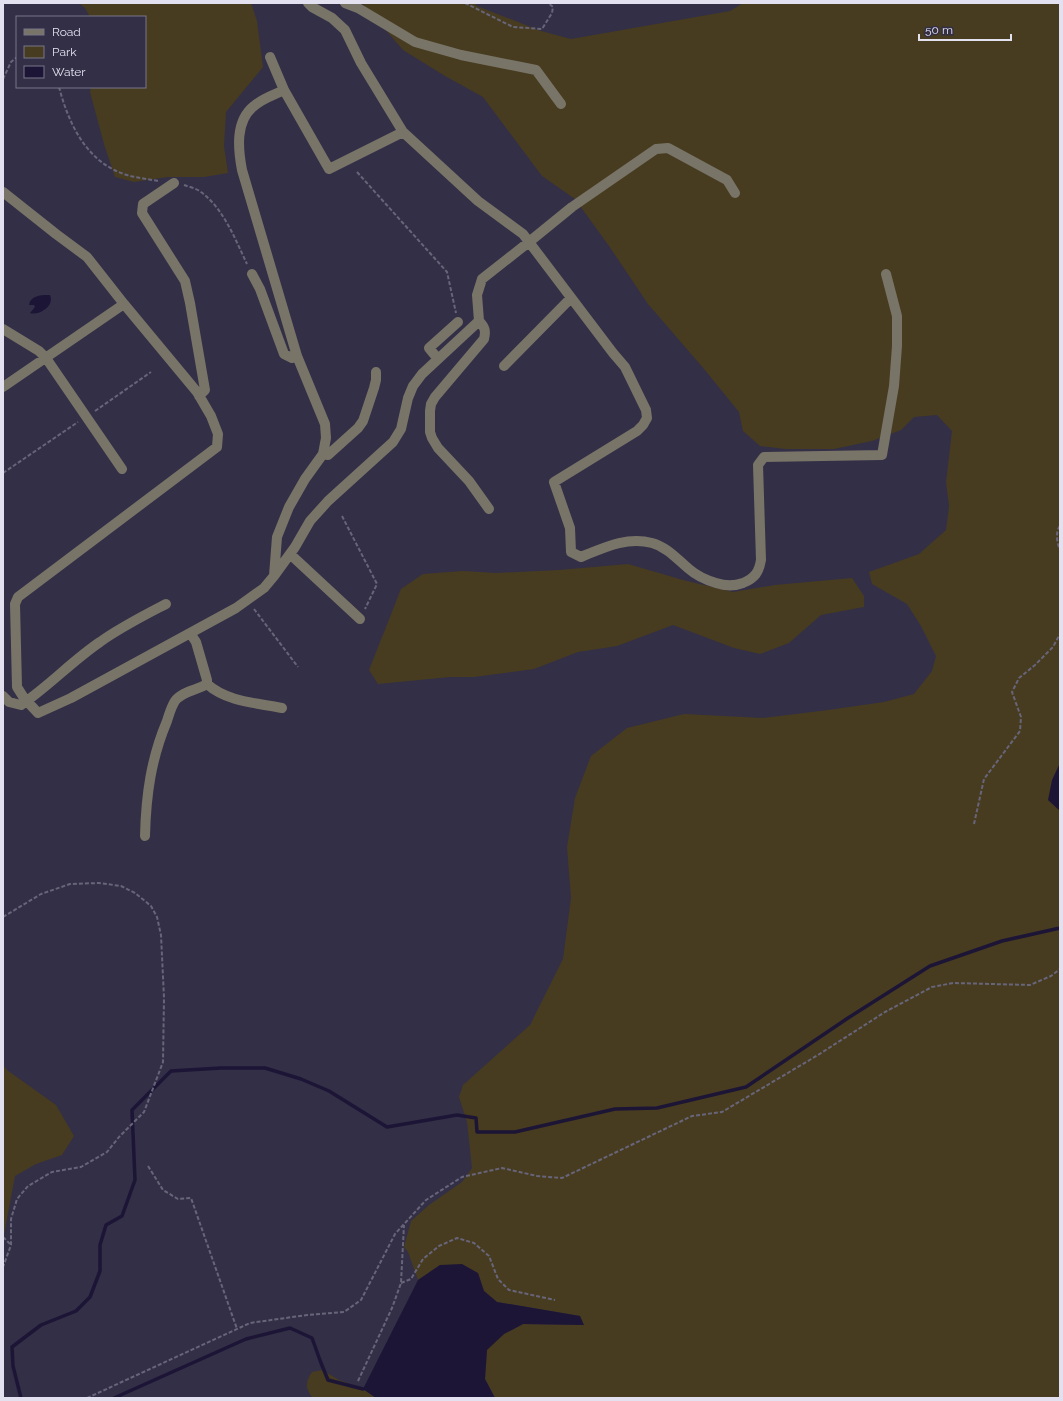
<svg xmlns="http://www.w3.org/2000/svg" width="1063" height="1401" viewBox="0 0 1063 1401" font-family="Raleway,sans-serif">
  <rect width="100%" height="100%" fill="#332f46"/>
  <path fill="#473c20" d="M79,3H251L257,21L263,67L226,112L224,146L228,173L204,177H168L134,182L115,177L104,144L90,92L91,87H145V17H90L85,8Z
    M362,3H474L477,6L541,31L571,39L730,11L743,3H1060V1398H495L485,1379L487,1349L504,1334L523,1324L583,1325L580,1316L497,1302L484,1291L478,1273L440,1265L418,1280L408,1252L404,1247L411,1221L429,1205L462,1182L472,1168L467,1122L459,1097L463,1085L530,1025L563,959L571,898L567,847L575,798L591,756L627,728L684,714L763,718L828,710L884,702L914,694L932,671L936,656L921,626L907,604L872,584L869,572L919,554L946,530L949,506L946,482L952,431L937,415L914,417L901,430L872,441L834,449H786L760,446L743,431L739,412L704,369L648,304L609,246L575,199L542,176L483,97L445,76L403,50Z
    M628,564L683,580L733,592L775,585L852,578L864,596V607L821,615L789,643L760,654L734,648L673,625L617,646L578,652L534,669L474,677H450L378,684L369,670L401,589L423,574L463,571L496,573L559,570Z
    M3,1065L7,1070L56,1105L74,1136L62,1155L36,1164L15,1176L3,1240Z
    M322,1370L339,1380L363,1389L376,1398H313C305,1389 305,1382 312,1372Z"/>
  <path fill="#1d1536" d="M48,295H50C55,306 39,316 30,313L35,307L34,305H29C30,296 40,295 48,295Z
    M1060,763V811L1048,800L1052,780Z
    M462,1264L478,1273L484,1291L497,1302L580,1316L584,1325L523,1324L504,1334L487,1350L485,1379L495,1398H376L363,1389L418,1280L440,1265Z"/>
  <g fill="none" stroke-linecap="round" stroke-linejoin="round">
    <path stroke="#1d1536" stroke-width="3.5" d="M21,1398L13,1366L12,1347L41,1325L76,1311L90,1297L100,1271V1245L106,1225L122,1216L135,1180L132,1110L171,1071L221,1068H265L301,1079L329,1091L387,1127L457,1115L476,1118L477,1132H515L615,1109L657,1108L746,1087L848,1018L930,966L1002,941L1060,928
      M114,1398L246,1339L290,1328L312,1338L321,1363L328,1380L363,1389"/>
    <path stroke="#68657a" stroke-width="2" stroke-dasharray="4 2" stroke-linecap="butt" d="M465,3L513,27L542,29L552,13L553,7L548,3
      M3,79L11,62L17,57
      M59,87C69,125 87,163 127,175C137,178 148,179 158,181
      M357,172L447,272L456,313
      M184,185C189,187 196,188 201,192C224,209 235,239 247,264
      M95,411L151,372
      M3,473L78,422
      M342,516L377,584L365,609
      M1060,526C1055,532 1057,543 1060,550
      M254,609L298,667
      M974,824L984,779L1020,731L1021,717L1012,692L1019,678L1035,665L1053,647L1060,634
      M3,917L41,894L70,884L99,883L121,886L135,893L151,906L157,917L161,935L164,998L163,1062L144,1112L119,1137L107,1152L81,1167L52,1172L28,1186L17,1199L11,1219V1245L3,1267
      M148,1166L163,1190L178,1199L191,1198L237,1329
      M3,1237L11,1245
      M401,1283L411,1279L423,1259L439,1246L457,1238L474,1243L489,1256L498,1279L509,1290L555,1300
      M358,1381L392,1308L401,1283L404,1225
      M87,1398L250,1323L307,1315L344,1312L361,1300L395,1234L426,1200L462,1177L502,1168L537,1176L562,1178L692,1116L722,1112L818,1055L885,1012L932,987L953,983L1030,985L1051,976L1060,969"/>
    <path stroke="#797468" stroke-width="10" d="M308,3L312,7L332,18L345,30L361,63L403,132
      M345,3L358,8L415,42L461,55L536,70L561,104
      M270,57L284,90
      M174,183L143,204L142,213L185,281L190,303L205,390L199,396
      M3,192L56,234L87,257L124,304L197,392L211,416L218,434L217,447L18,597L15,604L17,687L24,698L38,713L71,698L236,608L264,588L274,576L295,547L310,521L328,501L393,442L401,429L408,398L413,386L422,374L479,321L477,295L482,279L529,242L613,353L625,367L646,410L647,418L643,425L637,431L554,482L570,528L571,552L581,557C603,548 627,536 652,543C667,547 677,559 689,569C697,576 706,580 716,583C725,586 735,586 743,583C755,578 759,572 761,560L758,465L764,457L882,455L894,386L897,346V316L886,274
      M252,274L260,289L284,354L292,358L297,356
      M479,321C485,327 486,331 484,339L435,397L431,404L430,411V432L432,438L438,448L469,481L489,509
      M3,329L39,351L46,358L122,469
      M438,359L429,348L458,322
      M504,366L571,298
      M3,387L124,304
      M323,454L328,455L358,428L363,421L374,388L376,380V372
      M290,554L360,619
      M274,576L277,537L289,507L305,479L323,454L326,438L325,424L297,356L242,170C238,149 235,121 254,106C263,98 274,95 284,90L329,169L403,132L478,201L523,234L529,242L572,207L656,149L668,148L727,180L735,193
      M207,684C227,702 257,703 282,708
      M3,696L9,702L21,705C49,686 72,661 100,642C121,627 143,616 166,604
      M145,836C146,795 151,759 167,721C169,715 171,707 175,701C182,691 198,690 207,684V680L196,642L190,633"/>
  </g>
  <rect width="1063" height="1401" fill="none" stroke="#e3e1f0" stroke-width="8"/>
  <rect x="16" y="16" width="130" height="72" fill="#332f46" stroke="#79768a"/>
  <rect x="24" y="29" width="20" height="6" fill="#797468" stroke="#79768a"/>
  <text x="52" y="36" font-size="12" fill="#e3e1f0">Road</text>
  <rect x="24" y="46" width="20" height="12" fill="#473c20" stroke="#79768a"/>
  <text x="52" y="56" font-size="12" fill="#e3e1f0">Park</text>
  <rect x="24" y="66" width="20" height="12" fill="#1d1536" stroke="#79768a"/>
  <text x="52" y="76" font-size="12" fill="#e3e1f0">Water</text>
  <path d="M919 34v6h92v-6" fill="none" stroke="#e3e1f0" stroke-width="2"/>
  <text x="925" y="34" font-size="12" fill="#e3e1f0" stroke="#332f46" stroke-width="3" paint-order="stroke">50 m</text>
</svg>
